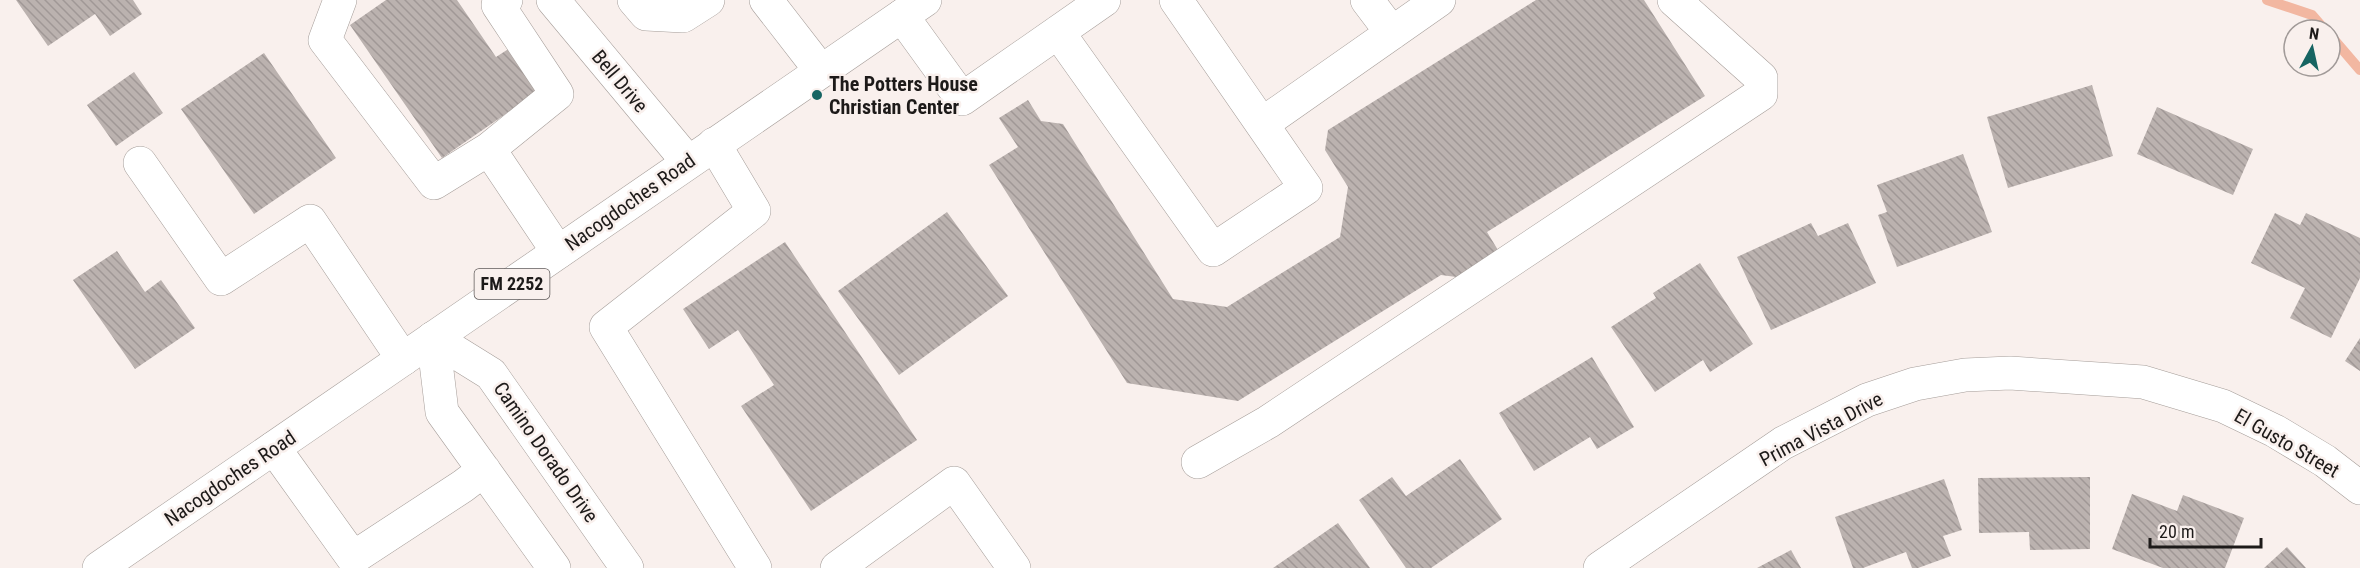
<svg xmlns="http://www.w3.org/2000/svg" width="2360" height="568" viewBox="0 0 2360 568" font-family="'Roboto Condensed',sans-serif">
  <defs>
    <pattern id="building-back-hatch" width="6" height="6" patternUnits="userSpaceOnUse" patternTransform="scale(1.5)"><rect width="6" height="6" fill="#bbb2af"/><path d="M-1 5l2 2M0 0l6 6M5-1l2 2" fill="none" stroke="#a09896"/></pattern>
  </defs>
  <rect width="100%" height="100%" fill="#f9f0ed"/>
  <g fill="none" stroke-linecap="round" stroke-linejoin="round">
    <path stroke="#f2b7a1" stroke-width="10" d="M2267,0L2312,15L2325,30
      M2330,35L2360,70"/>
  </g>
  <path fill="url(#building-back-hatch)" d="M16,0H133L142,14L110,36L95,14L48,46Z
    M386,0H457L496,57L513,46L542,89L442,158L350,25Z
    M1536,0H1644L1705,96L1487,232L1501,255L1464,278L1441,275L1238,401L1127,383L989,165L1018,147L999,118L1028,100L1041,121L1063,124L1173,299L1227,307L1340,237L1348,187L1325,150L1328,130Z
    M264,53L336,158L254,214L181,109Z
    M134,72L163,113L116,146L87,105Z
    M2092,85L2113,156L2008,188L1987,117Z
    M2157,107L2253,149L2233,195L2137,154Z
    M1963,154L1992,232L1897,267L1878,215L1887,212L1877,185Z
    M947,212L1008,296L899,375L838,291Z
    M2275,213L2300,225L2306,213L2360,238V278L2331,338L2290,318L2305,288L2251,263Z
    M1811,223L1818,236L1848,223L1876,283L1771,330L1737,257Z
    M785,242L917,440L811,511L741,406L774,385L738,330L709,349L683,309Z
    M117,251L145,292L161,280L195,328L135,369L73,280Z
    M1700,263L1753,344L1710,372L1703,360L1655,392L1611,327L1656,298L1653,293Z
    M2360,338V371L2345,361Z
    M1592,357L1634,427L1597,449L1590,437L1534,471L1499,413Z
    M1460,459L1502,519L1431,568H1406L1359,500L1392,477L1406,496Z
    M2090,477V549L2030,550L2029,532L1979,533L1978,478Z
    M1944,479L1962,530L1943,536L1951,556L1918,568H1912L1906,552L1863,568H1853L1835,517Z
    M2132,494L2177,511L2183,495L2244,518L2225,568H2163L2112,549Z
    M1338,523L1370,568H1273Z
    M2287,547L2306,568H2264Z
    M1791,550L1801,568H1757Z"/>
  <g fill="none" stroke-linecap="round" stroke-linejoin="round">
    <defs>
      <path id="minor" d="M340,0L325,40L434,183L489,149L558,252
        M553,0L688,162
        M634,0L646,14L683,16L708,0
        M766,0L821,71
        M1367,0L1392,33
        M902,16L962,99L1104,0
        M1058,32L1213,250L1306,188L1176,0
        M1262,124L1439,0
        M714,144L754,211L606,327L755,568
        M489,149L557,94L498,5L506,0
        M140,163L221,279L310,221L403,359
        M433,338L491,374L627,568
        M433,338L442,412L554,568
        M274,448L353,558L463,486L484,470
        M1198,462L1268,422L1761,94V78L1674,0
        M837,568L954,483L1014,568
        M1600,568L1783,443L1867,400L1915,384L1965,375L2010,373L2143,382L2223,406L2275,431L2325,461L2360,488"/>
      <path id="major" d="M99,568L925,0"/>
    </defs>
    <use href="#minor" stroke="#a59d99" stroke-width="34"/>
    <use href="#major" stroke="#a59d99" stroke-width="34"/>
    <use href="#minor" stroke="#fff" stroke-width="33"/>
    <use href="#major" stroke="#fff" stroke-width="33"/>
  </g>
  <circle fill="#166462" stroke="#f9f0ed" stroke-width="2" cx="817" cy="95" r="6"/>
  <g text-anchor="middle" stroke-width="5" stroke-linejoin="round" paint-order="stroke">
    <rect fill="#f9f0ed" stroke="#5f5a59" stroke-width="1.5" x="474.5" y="269" width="75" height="30" rx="4.5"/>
    <g font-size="18" font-weight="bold" fill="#1d1a19">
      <text x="512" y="290">FM 2252</text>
    </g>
    <g font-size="20" fill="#1d1a19" stroke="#f9f0ed">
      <text transform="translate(620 81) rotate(50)" y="7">Bell Drive</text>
      <text transform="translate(630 202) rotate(-35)" y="7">Nacogdoches Road</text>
      <text transform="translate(1821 429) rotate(-28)" y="7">Prima Vista Drive</text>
      <text transform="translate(2287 443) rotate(30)" y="7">El Gusto Street</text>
      <text transform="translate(546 452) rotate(55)" y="7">Camino Dorado Drive</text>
      <text transform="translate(230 478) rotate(-34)" y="7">Nacogdoches Road</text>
    </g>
    <g font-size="20" font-weight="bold" fill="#1d1a19" stroke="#f9f0ed" text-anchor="start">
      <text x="829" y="91">The Potters House<tspan x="829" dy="23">Christian Center</tspan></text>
    </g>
  </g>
  <g transform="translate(2312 48) rotate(8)"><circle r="28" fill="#f9f0ed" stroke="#a19a98" stroke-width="1.5"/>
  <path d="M0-4.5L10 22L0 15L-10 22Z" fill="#166462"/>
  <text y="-9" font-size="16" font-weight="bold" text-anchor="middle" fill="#1d1a19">N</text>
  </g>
  <path d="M2150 538v9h111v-9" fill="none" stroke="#1d1a19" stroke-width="3"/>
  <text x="2159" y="538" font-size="18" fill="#1d1a19" stroke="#f9f0ed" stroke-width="4.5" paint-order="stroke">20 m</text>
</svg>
